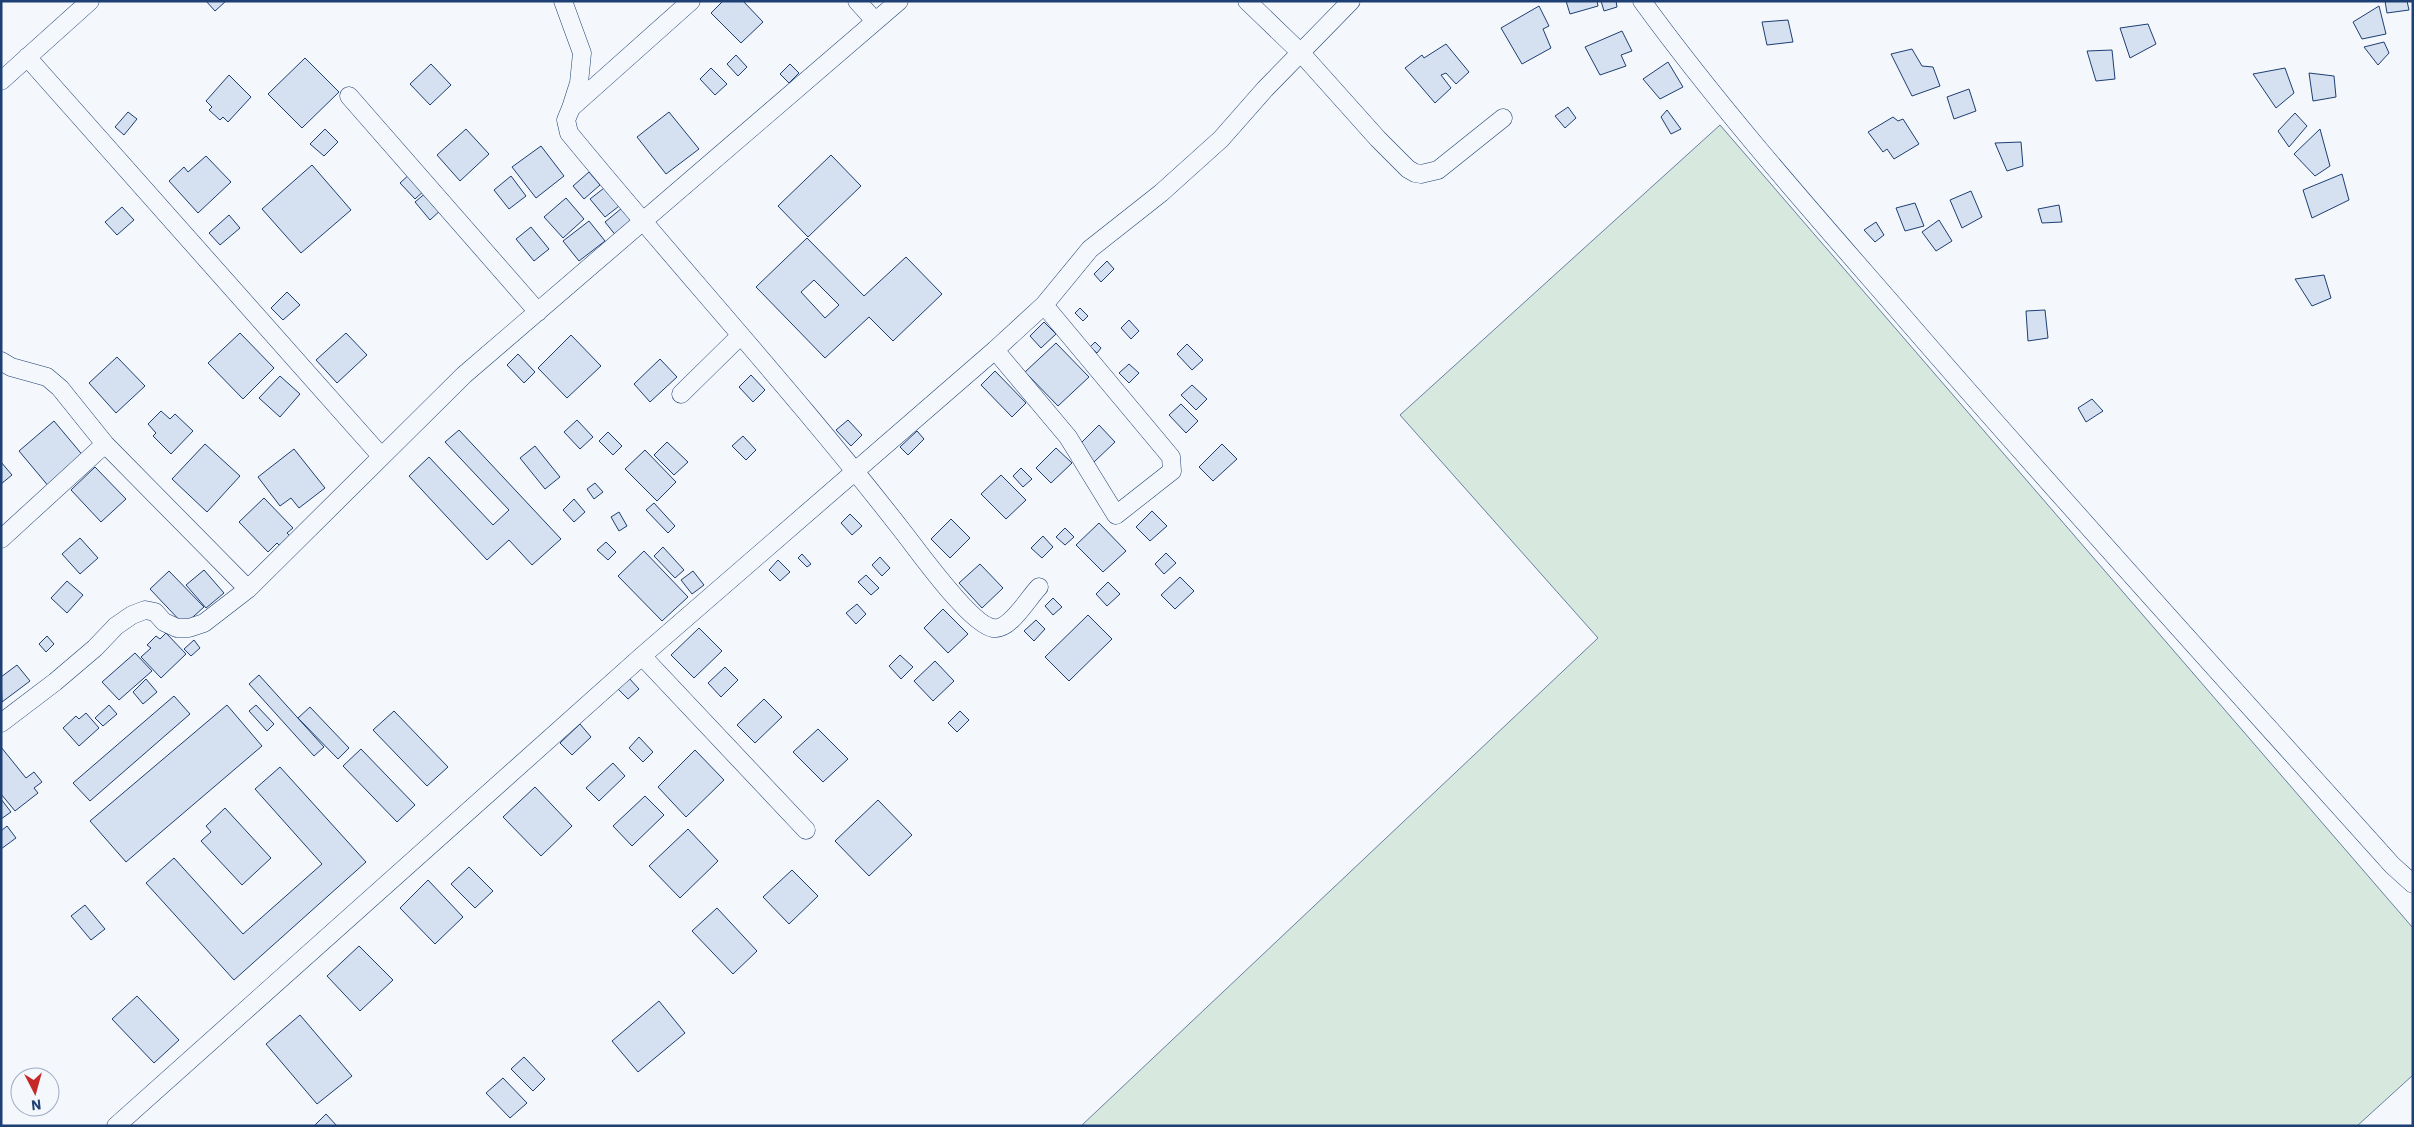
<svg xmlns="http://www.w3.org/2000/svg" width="2414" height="1127" viewBox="0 0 2414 1127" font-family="'IBM Plex Sans',sans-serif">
  <rect width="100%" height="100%" fill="#f4f7fb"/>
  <path fill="#d7e8df" stroke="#687fa3" d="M1720,125L2413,928V1075L2357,1126H1081L1598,638L1400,415Z"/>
  <path fill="#d5e0f0" stroke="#1d3f73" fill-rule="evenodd" d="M206,1H226L215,11Z
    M723,1H743L763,22L741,43L711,13Z
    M1566,1H1597L1598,6L1570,14Z
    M1601,1H1616L1617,7L1604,11Z
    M2385,1H2407L2409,10L2387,13Z
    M1539,6L1549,26L1543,29L1551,48L1522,64L1501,28Z
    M2379,6L2386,34L2362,39L2353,22Z
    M1788,20L1793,42L1767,45L1762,22Z
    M2148,24L2156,44L2130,58L2120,28Z
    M1622,31L1632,51L1621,55L1626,66L1600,75L1585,47Z
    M2384,42L2389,53L2378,65L2364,47Z
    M1446,44L1469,72L1456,84L1446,73L1441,75L1451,88L1435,103L1405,68L1422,55L1424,58Z
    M1912,49L1922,66L1933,67L1940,86L1912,96L1891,54Z
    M2112,50L2115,79L2096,81L2087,51Z
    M736,55L747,67L738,76L727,64Z
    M305,58L339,92L302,128L268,94Z
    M1668,62L1683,87L1660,99L1643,79Z
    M431,64L451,85L430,105L410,84Z
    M790,64L799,73L789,83L780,74Z
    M711,68L727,84L715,95L700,79Z
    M2285,68L2294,93L2276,108L2253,74Z
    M2309,73L2334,76L2336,97L2313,101Z
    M229,75L251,97L228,122L223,117L220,120L209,110L212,107L206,101Z
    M1969,89L1976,111L1954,119L1947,97Z
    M1568,107L1576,118L1565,128L1555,116Z
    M1667,110L1681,129L1671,134L1661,117Z
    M128,112L137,119L124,135L115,127Z
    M669,112L699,149L666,174L637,137Z
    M2295,113L2307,126L2289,147L2278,131Z
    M1893,117L1898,121L1903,119L1919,144L1894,159L1887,149L1883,152L1868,132Z
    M325,129L338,142L324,156L310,144Z
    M466,129L489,154L460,181L437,155Z
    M2320,129L2330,166L2315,176L2294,154Z
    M2021,142L2023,166L2007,171L1995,143Z
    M541,146L564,176L536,198L512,167Z
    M831,155L861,186L808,237L778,206Z
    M206,156L231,182L198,213L169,181L184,167L188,172Z
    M312,165L351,210L301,253L262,209Z
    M589,172L600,185L584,199L573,186Z
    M411,173L426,189L415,199L400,183Z
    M2342,174L2349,200L2312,218L2303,190Z
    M511,176L526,196L509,209L494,190Z
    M608,185L623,203L605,217L590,199Z
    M428,191L443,208L430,220L415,202Z
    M1971,191L1982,217L1962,228L1950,200Z
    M566,198L584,219L563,238L544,217Z
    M1915,203L1924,226L1905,231L1896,208Z
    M2059,205L2062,222L2042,223L2038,209Z
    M122,207L134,220L117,235L105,222Z
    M622,208L634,223L617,237L605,222Z
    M229,215L240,228L220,245L209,233Z
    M1939,220L1952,241L1936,251L1922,232Z
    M589,221L605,241L579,261L563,241Z
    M1876,222L1884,235L1875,242L1864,230Z
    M531,227L549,249L534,261L516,239Z
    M807,238L864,296L906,257L942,294L893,341L869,317L825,358L756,287ZM814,280L839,305L825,318L801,292Z
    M1107,261L1114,269L1101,282L1094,274Z
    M2324,275L2331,298L2312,306L2295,279Z
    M287,292L300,305L283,320L271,308Z
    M1080,308L1088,316L1083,321L1075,313Z
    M2045,310L2048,338L2028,341L2026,311Z
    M1129,320L1139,331L1131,339L1121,328Z
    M1044,322L1056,334L1041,348L1030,336Z
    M240,333L274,368L243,399L208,363Z
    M346,333L367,355L337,383L316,360Z
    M571,335L601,366L567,398L538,368Z
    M1095,342L1101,348L1097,353L1090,347Z
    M1056,343L1089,377L1058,406L1025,372Z
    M1187,344L1203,360L1192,370L1177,354Z
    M518,354L535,372L524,383L507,365Z
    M117,357L145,386L116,413L89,383Z
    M660,359L677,377L650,402L634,384Z
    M1129,364L1139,373L1129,383L1119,373Z
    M995,371L1026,403L1012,417L981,385Z
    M751,375L765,390L753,402L739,387Z
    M280,376L300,394L280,417L259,398Z
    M1192,385L1207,399L1196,410L1181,395Z
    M2092,399L2103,411L2086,422L2078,408Z
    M1181,404L1198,421L1186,433L1169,415Z
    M161,411L170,419L175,414L193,431L171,454L153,436L156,433L148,424Z
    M577,420L593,437L580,449L564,432Z
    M848,420L862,435L851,446L836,430Z
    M54,421L85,458L50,488L19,451Z
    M1099,425L1115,442L1094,462L1078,446Z
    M459,430L561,539L532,565L509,540L487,560L409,476L429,457L493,525L509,510L445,442Z
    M917,431L924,439L908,455L900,447Z
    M608,432L622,446L613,455L599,441Z
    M743,436L756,450L746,460L732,446Z
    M667,442L688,462L674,475L654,455Z
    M205,444L240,476L207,512L172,479Z
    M1222,444L1237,459L1213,481L1199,467Z
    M535,446L560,477L545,489L520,458Z
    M1056,448L1072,463L1051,483L1036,468Z
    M294,449L325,488L299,508L291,498L280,506L258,477Z
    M645,450L676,482L657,501L625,469Z
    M1,462L12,475L1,484Z
    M95,467L126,499L101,522L71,490Z
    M1021,468L1032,479L1023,487L1013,476Z
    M1001,475L1026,500L1006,519L981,494Z
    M595,483L603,492L594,499L587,489Z
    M264,498L293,528L287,533L290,536L280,546L277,543L268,552L239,522Z
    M574,499L585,512L574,522L563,510Z
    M654,503L675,526L668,533L646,510Z
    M1152,511L1167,526L1150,541L1136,527Z
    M619,512L627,526L619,531L611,517Z
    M850,514L862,526L852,535L841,523Z
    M951,519L970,538L950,558L931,539Z
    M1099,523L1126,551L1103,572L1076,545Z
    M1065,528L1074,537L1065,545L1056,537Z
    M1043,536L1053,547L1042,558L1031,548Z
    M80,538L98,558L80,574L62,554Z
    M606,542L616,552L608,560L597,550Z
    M663,547L684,570L675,578L654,556Z
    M644,551L688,597L662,621L618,576Z
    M1166,553L1176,563L1164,574L1155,564Z
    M802,554L811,564L807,567L798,558Z
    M880,557L890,568L882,576L872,565Z
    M778,560L790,572L780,581L769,570Z
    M980,564L1003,588L982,608L959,583Z
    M204,570L224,593L206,608L186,585Z
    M169,571L204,607L184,625L150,589Z
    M693,571L704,585L692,594L681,580Z
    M866,575L879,588L871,595L858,582Z
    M1180,577L1194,591L1175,609L1161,595Z
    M67,581L83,595L67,613L51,598Z
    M1108,582L1120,594L1107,606L1096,594Z
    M1053,598L1062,607L1053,615L1045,606Z
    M857,604L866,614L856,624L846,613Z
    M943,609L968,634L948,653L924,628Z
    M1088,615L1112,639L1069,681L1045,657Z
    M1036,620L1045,629L1034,641L1024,631Z
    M699,628L722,651L694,678L671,655Z
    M166,633L186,654L161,678L141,657L151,648L147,645L156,636L160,639Z
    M47,636L54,644L46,652L39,644Z
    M194,640L200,648L191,656L184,649Z
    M135,653L152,671L119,700L102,682Z
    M900,655L913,667L901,679L889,666Z
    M935,661L954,681L933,701L914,681Z
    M17,665L30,681L2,702L1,677Z
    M725,667L738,680L721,697L708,683Z
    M259,675L324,747L314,756L249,684Z
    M628,677L639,689L628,699L617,688Z
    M146,679L157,692L143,704L133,692Z
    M174,696L190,714L90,801L73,783Z
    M764,699L782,717L755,743L737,725Z
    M109,705L117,714L103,726L95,718Z
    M227,705L262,746L126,862L90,821Z
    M256,705L274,724L267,731L249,711Z
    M310,707L349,748L338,759L298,718Z
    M394,711L448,767L427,786L373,730Z
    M960,711L969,720L957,732L948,723Z
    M86,713L99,728L79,746L63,728L76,716L79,719Z
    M580,724L591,737L572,755L560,743Z
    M818,729L848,759L823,782L793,752Z
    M639,737L653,752L643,762L629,748Z
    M1,747L26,778L34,772L42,782L34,788L38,793L15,811L1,794Z
    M361,749L415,805L397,822L343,766Z
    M695,750L724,780L686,817L658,787Z
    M613,763L625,776L599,801L586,788Z
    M280,767L366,862L234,980L146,883L174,858L243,934L322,864L255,789Z
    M535,787L572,826L541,856L503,817Z
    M645,796L664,815L632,846L613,826Z
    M1,799L11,812L1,819Z
    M878,800L912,835L869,876L835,841Z
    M225,808L271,858L242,885L201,841L211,832L206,826Z
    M7,826L16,838L1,849V831Z
    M688,829L718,861L680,898L649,866Z
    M469,867L493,891L475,908L451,884Z
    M792,870L818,896L789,924L763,897Z
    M428,880L463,917L435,944L400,908Z
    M85,905L105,929L91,940L71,916Z
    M717,908L757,951L733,974L692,931Z
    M359,946L393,980L360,1011L327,976Z
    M137,996L179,1040L154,1063L112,1019Z
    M659,1001L685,1033L638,1072L612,1041Z
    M300,1015L352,1076L317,1104L266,1044Z
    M524,1057L545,1079L533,1091L511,1069Z
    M503,1078L527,1103L510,1118L486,1093Z
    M326,1114L337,1126H314Z"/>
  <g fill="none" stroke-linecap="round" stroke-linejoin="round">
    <defs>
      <path id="minor" d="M563,1L582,53L579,83L571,108
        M691,1L571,108L566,120L569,133C679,267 797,395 904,533C919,552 971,625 993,628C1010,631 1028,598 1039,587
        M857,1L875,21
        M1247,1L1301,53L1378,139L1408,169L1415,173L1421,174L1438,170L1503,118
        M1642,1C1720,108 1808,207 1895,307C2058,496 2226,680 2392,865L2413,884
        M27,57L381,456
        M1,81L90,1
        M349,96L538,312
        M995,350L1068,437L1116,515L1172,471L1171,457L1044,305
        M1,361L11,367L47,377L60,388L105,444L248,589
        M681,394L740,336
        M1,539L105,444
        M642,656L806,830
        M1,723L55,682L95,648L116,626L132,615L145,610L155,612L164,622L177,628H189L204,623L248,589L464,375L899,1
        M116,1126L642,656L995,350L1044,305L1090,249L1161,193L1221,139L1265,89L1351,1"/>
    </defs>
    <use href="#minor" stroke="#1d3f73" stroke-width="19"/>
    <use href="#minor" stroke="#f4f7fb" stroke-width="18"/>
  </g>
  <rect width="2414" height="1127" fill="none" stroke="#1d3f73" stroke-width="5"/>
  <g transform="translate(35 1092) rotate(174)"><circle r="24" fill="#f4f7fb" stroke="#9eadc5"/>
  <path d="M0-4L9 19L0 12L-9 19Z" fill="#c62828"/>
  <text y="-8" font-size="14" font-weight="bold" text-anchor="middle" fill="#1d3f73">N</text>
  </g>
</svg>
